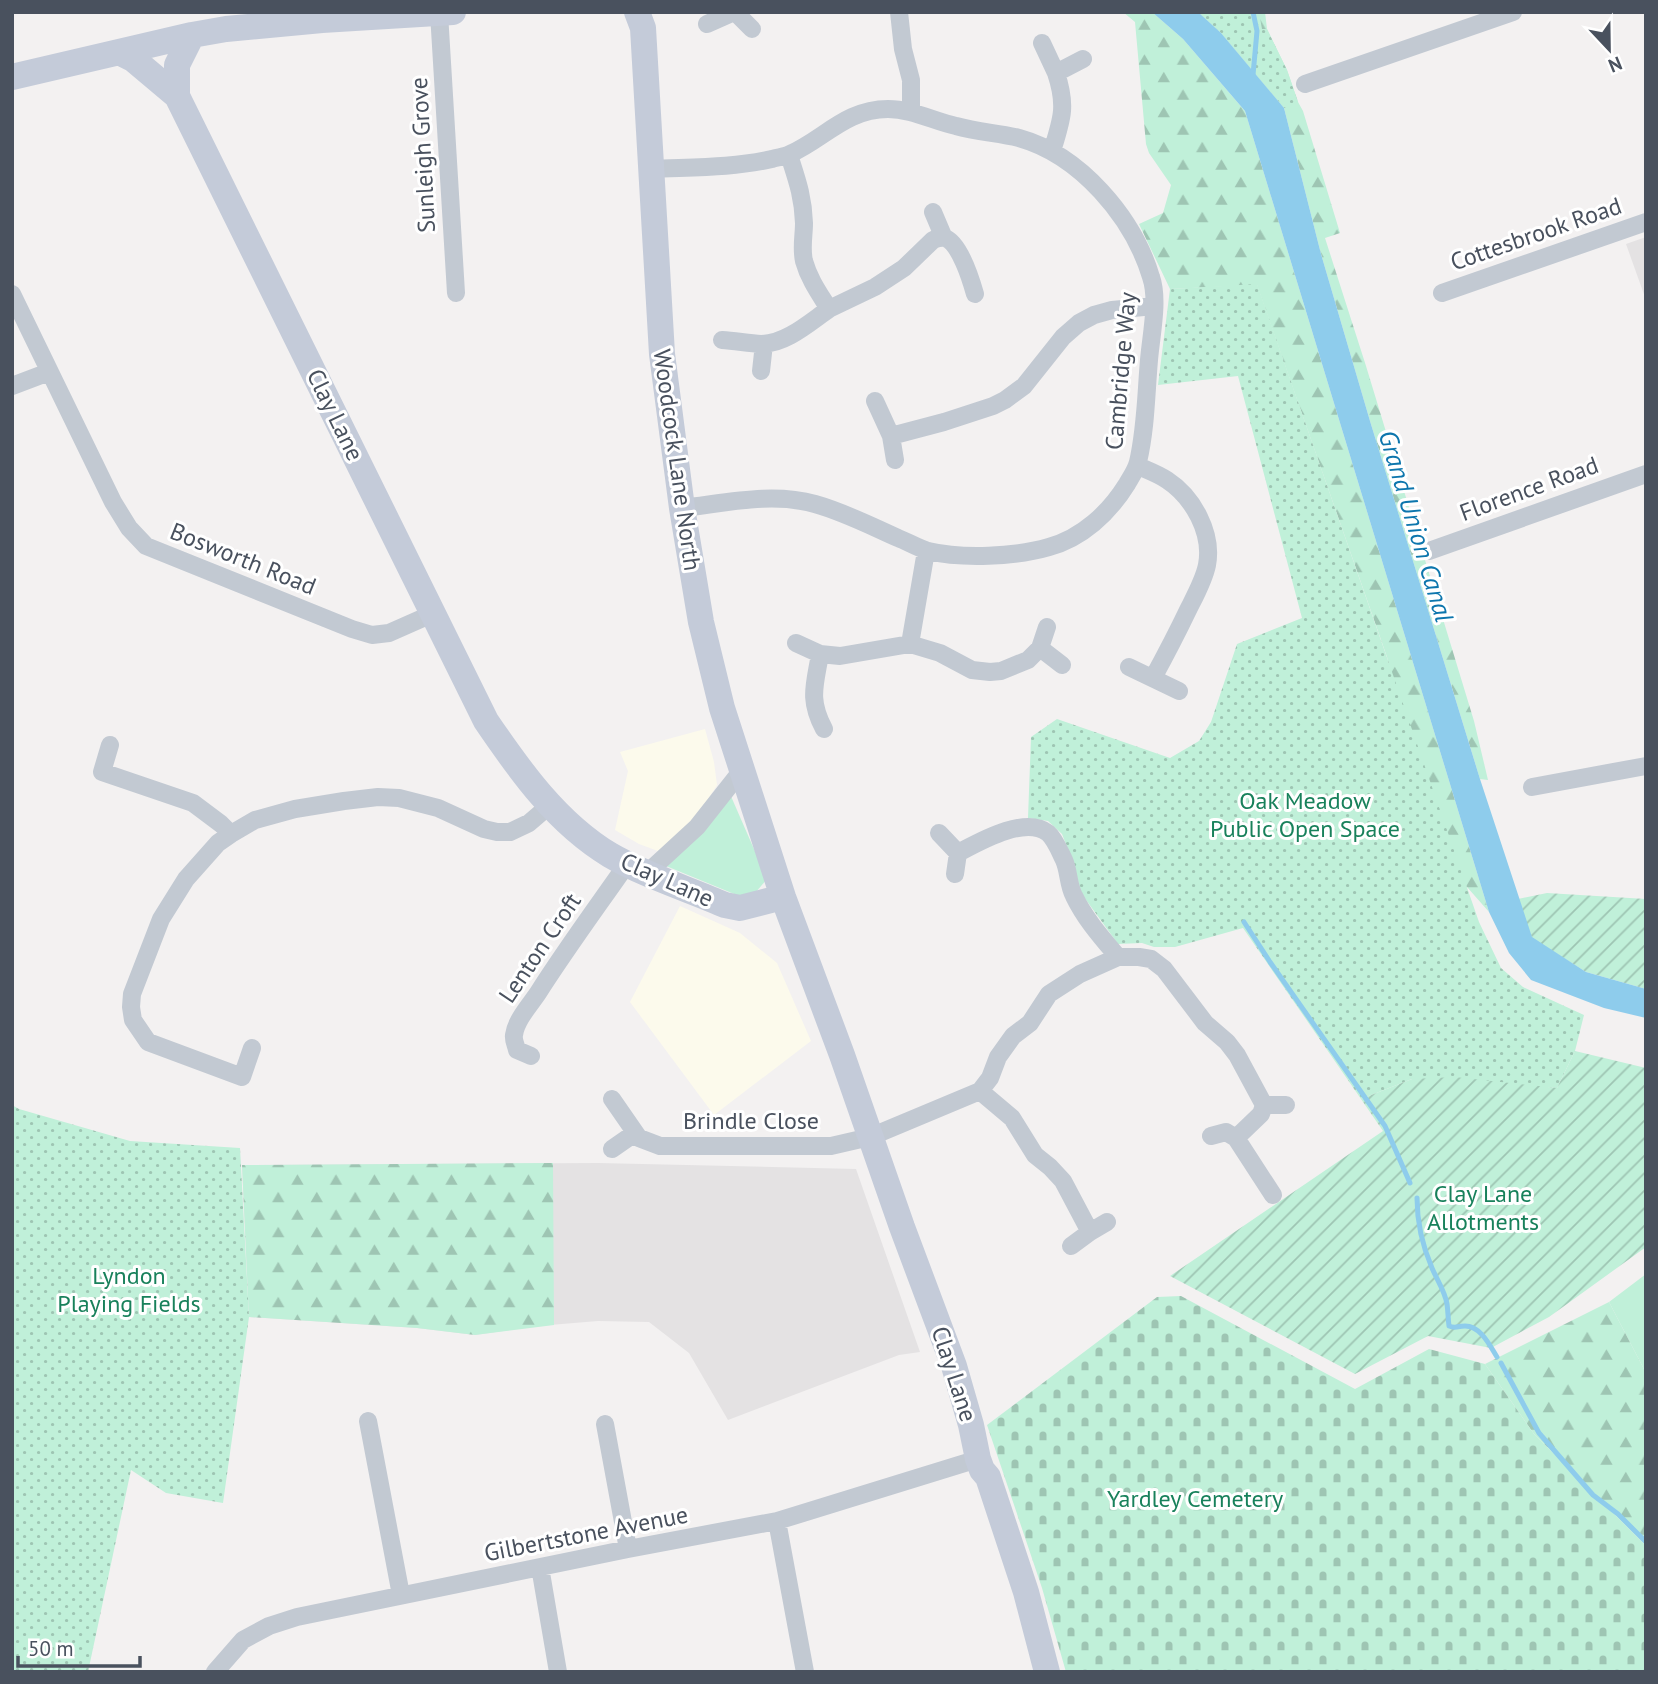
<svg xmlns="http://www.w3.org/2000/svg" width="1658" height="1684" viewBox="0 0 1658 1684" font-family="'PT Sans',sans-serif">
  <defs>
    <pattern id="forest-firs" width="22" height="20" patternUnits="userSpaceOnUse" patternTransform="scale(1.75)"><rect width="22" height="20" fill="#c0f0d9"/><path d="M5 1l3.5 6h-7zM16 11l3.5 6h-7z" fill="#9ec5b3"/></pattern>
    <pattern id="cemetery-stones" width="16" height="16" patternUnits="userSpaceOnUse" patternTransform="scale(1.75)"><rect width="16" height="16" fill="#c0f0d9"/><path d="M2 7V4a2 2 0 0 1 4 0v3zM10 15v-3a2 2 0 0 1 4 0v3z" fill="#9ec5b3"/></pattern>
    <pattern id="park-dots" width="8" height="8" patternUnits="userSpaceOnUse" patternTransform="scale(1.75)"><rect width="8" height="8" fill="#c0f0d9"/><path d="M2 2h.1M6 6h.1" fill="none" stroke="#9ec5b3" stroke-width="1.8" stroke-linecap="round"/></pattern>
    <pattern id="garden-furrows" width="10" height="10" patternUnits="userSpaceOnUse" patternTransform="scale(1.75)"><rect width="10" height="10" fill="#c0f0d9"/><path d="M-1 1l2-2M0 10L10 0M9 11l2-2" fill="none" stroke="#9ec5b3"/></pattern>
  </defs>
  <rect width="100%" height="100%" fill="#f3f1f1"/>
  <path fill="#fcfaec" d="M705,729L714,762L717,785L694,821L658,851L639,844L615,830L628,771L620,752Z
    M680,906L740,933L777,963L811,1041L714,1115L630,1002Z"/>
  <path fill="#e4e2e3" d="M1646,237V300L1626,244Z
    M598,1163L856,1169L920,1352L899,1355L728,1420L689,1353L649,1322L598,1321L538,1326L475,1335L417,1328L249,1317L242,1165Z"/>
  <path fill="#c0f0d9" d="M730,794L767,879L756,892L744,898L666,866Z
    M1646,1274V1373L1609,1302Z"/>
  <path fill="url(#forest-firs)" d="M1123,12H1152L1183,39L1245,111L1489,912L1467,887L1443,880L1387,657L1257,285L1170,289L1139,224L1163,213L1171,185L1149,153L1146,144L1135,22Z
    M1198,12H1265L1267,29L1287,70L1298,102L1303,111L1340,233L1325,238L1366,366L1474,721L1488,780L1480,779L1370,421L1321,254L1284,108L1221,33Z
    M553,1163L554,1325L475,1335L417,1328L249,1317L242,1165Z
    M1609,1302L1646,1373V1546L1534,1434L1485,1364Z"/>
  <path fill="url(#cemetery-stones)" d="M1181,1296L1355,1389L1429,1349L1485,1364L1534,1434L1646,1546V1672H1066L1042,1588L987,1425L1157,1297Z"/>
  <path fill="url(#park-dots)" d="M1198,12H1259L1262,29H1267L1287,70L1298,102L1284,108L1221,33Z
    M1257,284L1479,922L1501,968L1523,987L1584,1015L1575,1051L1557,1088L1412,1079L1361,1099L1243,928L1175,947H1154L1142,943L1118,944L1081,893L1074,865L1062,834L1048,821L1028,818L1031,737L1057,719L1170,758L1199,741L1211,722L1237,644L1302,618L1238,376L1158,385L1170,289Z
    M12,1105L19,1109L130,1141L240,1148L249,1317L223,1503L166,1493L131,1470L88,1672H12Z"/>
  <path fill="url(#garden-furrows)" d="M1547,893L1646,899V989L1586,972L1532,938L1518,899Z
    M1575,1051L1646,1068V1247L1549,1317L1491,1348L1428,1336L1355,1374L1170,1276L1383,1131L1361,1099L1412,1079L1455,1077L1557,1088Z"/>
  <path fill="#8eccec" d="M1152,12H1198L1221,33L1284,108L1321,254L1370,421L1480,779L1532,937L1586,972L1646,989V1018L1604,1008L1531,980L1509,953L1489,912L1245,111L1183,39Z"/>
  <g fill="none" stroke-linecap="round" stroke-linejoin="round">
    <path stroke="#8eccec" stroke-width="5" d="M1253,75L1257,31L1253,12
      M1244,922L1270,962L1385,1126L1410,1183
      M1417,1198C1417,1223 1422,1245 1432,1268C1437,1280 1445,1291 1447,1304C1448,1311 1448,1318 1449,1326C1456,1329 1457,1326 1465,1326C1481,1326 1490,1346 1497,1357
      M1501,1363L1539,1433L1593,1495L1618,1514L1646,1542"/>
    <path stroke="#c2c9d2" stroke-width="18" d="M735,12L752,29
      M899,12L903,49L911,80V112
      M439,13L456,293
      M707,24L734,12
      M1042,43L1056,73L1083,59
      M1305,84L1513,12
      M1052,151C1062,119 1067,106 1056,73
      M789,155C797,180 803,196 804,223C804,236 801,248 804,261C809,279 819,293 829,309L875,287L904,268L933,240C938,238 940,237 945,238C960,243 971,280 975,294
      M651,169C691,167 732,168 772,159C778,157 785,157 790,154C824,139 846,109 888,109C912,109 933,121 956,126C977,132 998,133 1019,138C1080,155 1133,217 1151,277C1159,300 1151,335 1149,360C1146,394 1146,428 1138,462C1136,470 1131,477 1127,484C1109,513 1082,538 1049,547C1015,557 962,559 928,551C918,548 908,542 898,538C871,526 844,512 815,504C772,492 726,503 682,508
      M933,212L944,238
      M1442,293L1646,222
      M12,294L113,502L129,528L146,546L352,629L372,635L389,633L432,614
      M722,340C735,341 748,343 761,344C786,344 810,322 829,309
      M761,371L764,344
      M12,386L49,372
      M875,401L891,436
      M895,460L891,436L944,422L993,406L1005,400L1024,386L1063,337L1079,323L1094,315L1112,310L1154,306
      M1138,466C1147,470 1158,474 1167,480C1193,497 1213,533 1207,565C1204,580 1195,596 1188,610C1177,633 1165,656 1153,678
      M926,551L910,644L940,653L972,670L990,672L1001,671L1028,660L1040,648L1047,627
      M1429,551L1646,474
      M796,643L820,654
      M1040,648L1062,665
      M1129,667L1179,691
      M824,729C808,699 815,685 820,654L840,656L910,644
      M110,745L102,772L193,803L221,824L231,834
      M1532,787L1646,766
      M939,833L958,853
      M647,873L697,827L742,770
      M955,874L958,853C979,842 1025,815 1048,833C1055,839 1060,852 1064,860C1069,871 1068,885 1074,896C1085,919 1102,938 1118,957
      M252,1048L242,1077L148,1042L133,1020L131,1007L132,994L161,919L186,879L218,843L231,834L255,820L295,809L344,801L378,797L399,798L438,808L484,829L497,832H510L529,823L550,805
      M531,1056L517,1050C516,1045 513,1040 514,1035C516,1020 530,1005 538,993C566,949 597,907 627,864
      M980,1091L1012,1118L1035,1155L1050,1167L1063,1181L1090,1232L1107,1222
      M612,1099L639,1138L660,1146H831L870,1137L980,1091L990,1078L998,1057L1013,1036L1030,1023L1049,994L1080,974L1118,957H1139L1151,959L1164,969L1205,1023L1227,1042L1237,1055L1264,1105L1261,1114L1236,1138
      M1264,1105H1286
      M1211,1136L1226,1132L1236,1138L1273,1195
      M612,1149L635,1133
      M1071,1246L1090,1232
      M368,1421L401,1595
      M605,1424L628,1549
      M777,1521L805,1672
      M540,1567L558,1672
      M215,1672L243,1640L269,1626L297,1617L628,1549L777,1521L978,1459"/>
    <path stroke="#c4cbd9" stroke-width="26" d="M637,12L643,28L662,354L682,508L701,622L722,708L783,897L842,1055L902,1227L954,1366L971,1425L978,1459L982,1470L988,1477L1026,1592L1047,1672
      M119,52L133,59L177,96L486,721C520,771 557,823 610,855C644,875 688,889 725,905L740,908L783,897
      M12,77L192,35L226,29L322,20L453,12
      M177,96V65L192,35"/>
  </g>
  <g text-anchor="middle" stroke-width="6" stroke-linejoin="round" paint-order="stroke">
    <g font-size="24" fill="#49515e" stroke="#fff">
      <text transform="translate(423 155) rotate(-93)" y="8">Sunleigh Grove</text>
      <text transform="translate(1536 234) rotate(-19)" y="8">Cottesbrook Road</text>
      <text transform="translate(1121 371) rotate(-85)" y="8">Cambridge Way</text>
      <text transform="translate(335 415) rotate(64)" y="8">Clay Lane</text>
      <text transform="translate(677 460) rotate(82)" y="8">Woodcock Lane North</text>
      <text transform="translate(1529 489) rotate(-20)" y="8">Florence Road</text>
      <text transform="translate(243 559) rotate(22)" y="8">Bosworth Road</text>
      <text transform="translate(667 880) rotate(24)" y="8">Clay Lane</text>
      <text transform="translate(540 948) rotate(-56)" y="8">Lenton Croft</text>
      <text x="751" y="1129">Brindle Close</text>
      <text transform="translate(954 1374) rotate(72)" y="8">Clay Lane</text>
      <text transform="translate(586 1534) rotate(-11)" y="8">Gilbertstone Avenue</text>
    </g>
    <g font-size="24" fill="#18815b" stroke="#fff">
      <text x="1305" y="809">Oak Meadow<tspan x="1305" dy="28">Public Open Space</tspan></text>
      <text x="1483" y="1202">Clay Lane<tspan x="1483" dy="28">Allotments</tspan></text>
      <text x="129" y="1284">Lyndon<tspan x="129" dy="28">Playing Fields</tspan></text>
      <text x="1195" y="1507">Yardley Cemetery</text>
    </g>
    <g font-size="26" font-style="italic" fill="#0d76ad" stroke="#fff">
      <text transform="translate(1416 526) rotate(73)" y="9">Grand Union Canal</text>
    </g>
  </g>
  <rect width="1658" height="1684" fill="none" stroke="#49515e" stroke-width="28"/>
  <g transform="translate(1609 49) rotate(158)" stroke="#ffffff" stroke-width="5" paint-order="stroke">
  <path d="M0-5L12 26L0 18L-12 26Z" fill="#49515e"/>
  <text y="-10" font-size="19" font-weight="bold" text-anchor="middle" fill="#49515e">N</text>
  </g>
  <path d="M18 1656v10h122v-10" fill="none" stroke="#49515e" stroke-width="3.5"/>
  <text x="28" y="1656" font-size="21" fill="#49515e" stroke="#ffffff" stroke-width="5" paint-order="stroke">50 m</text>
</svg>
